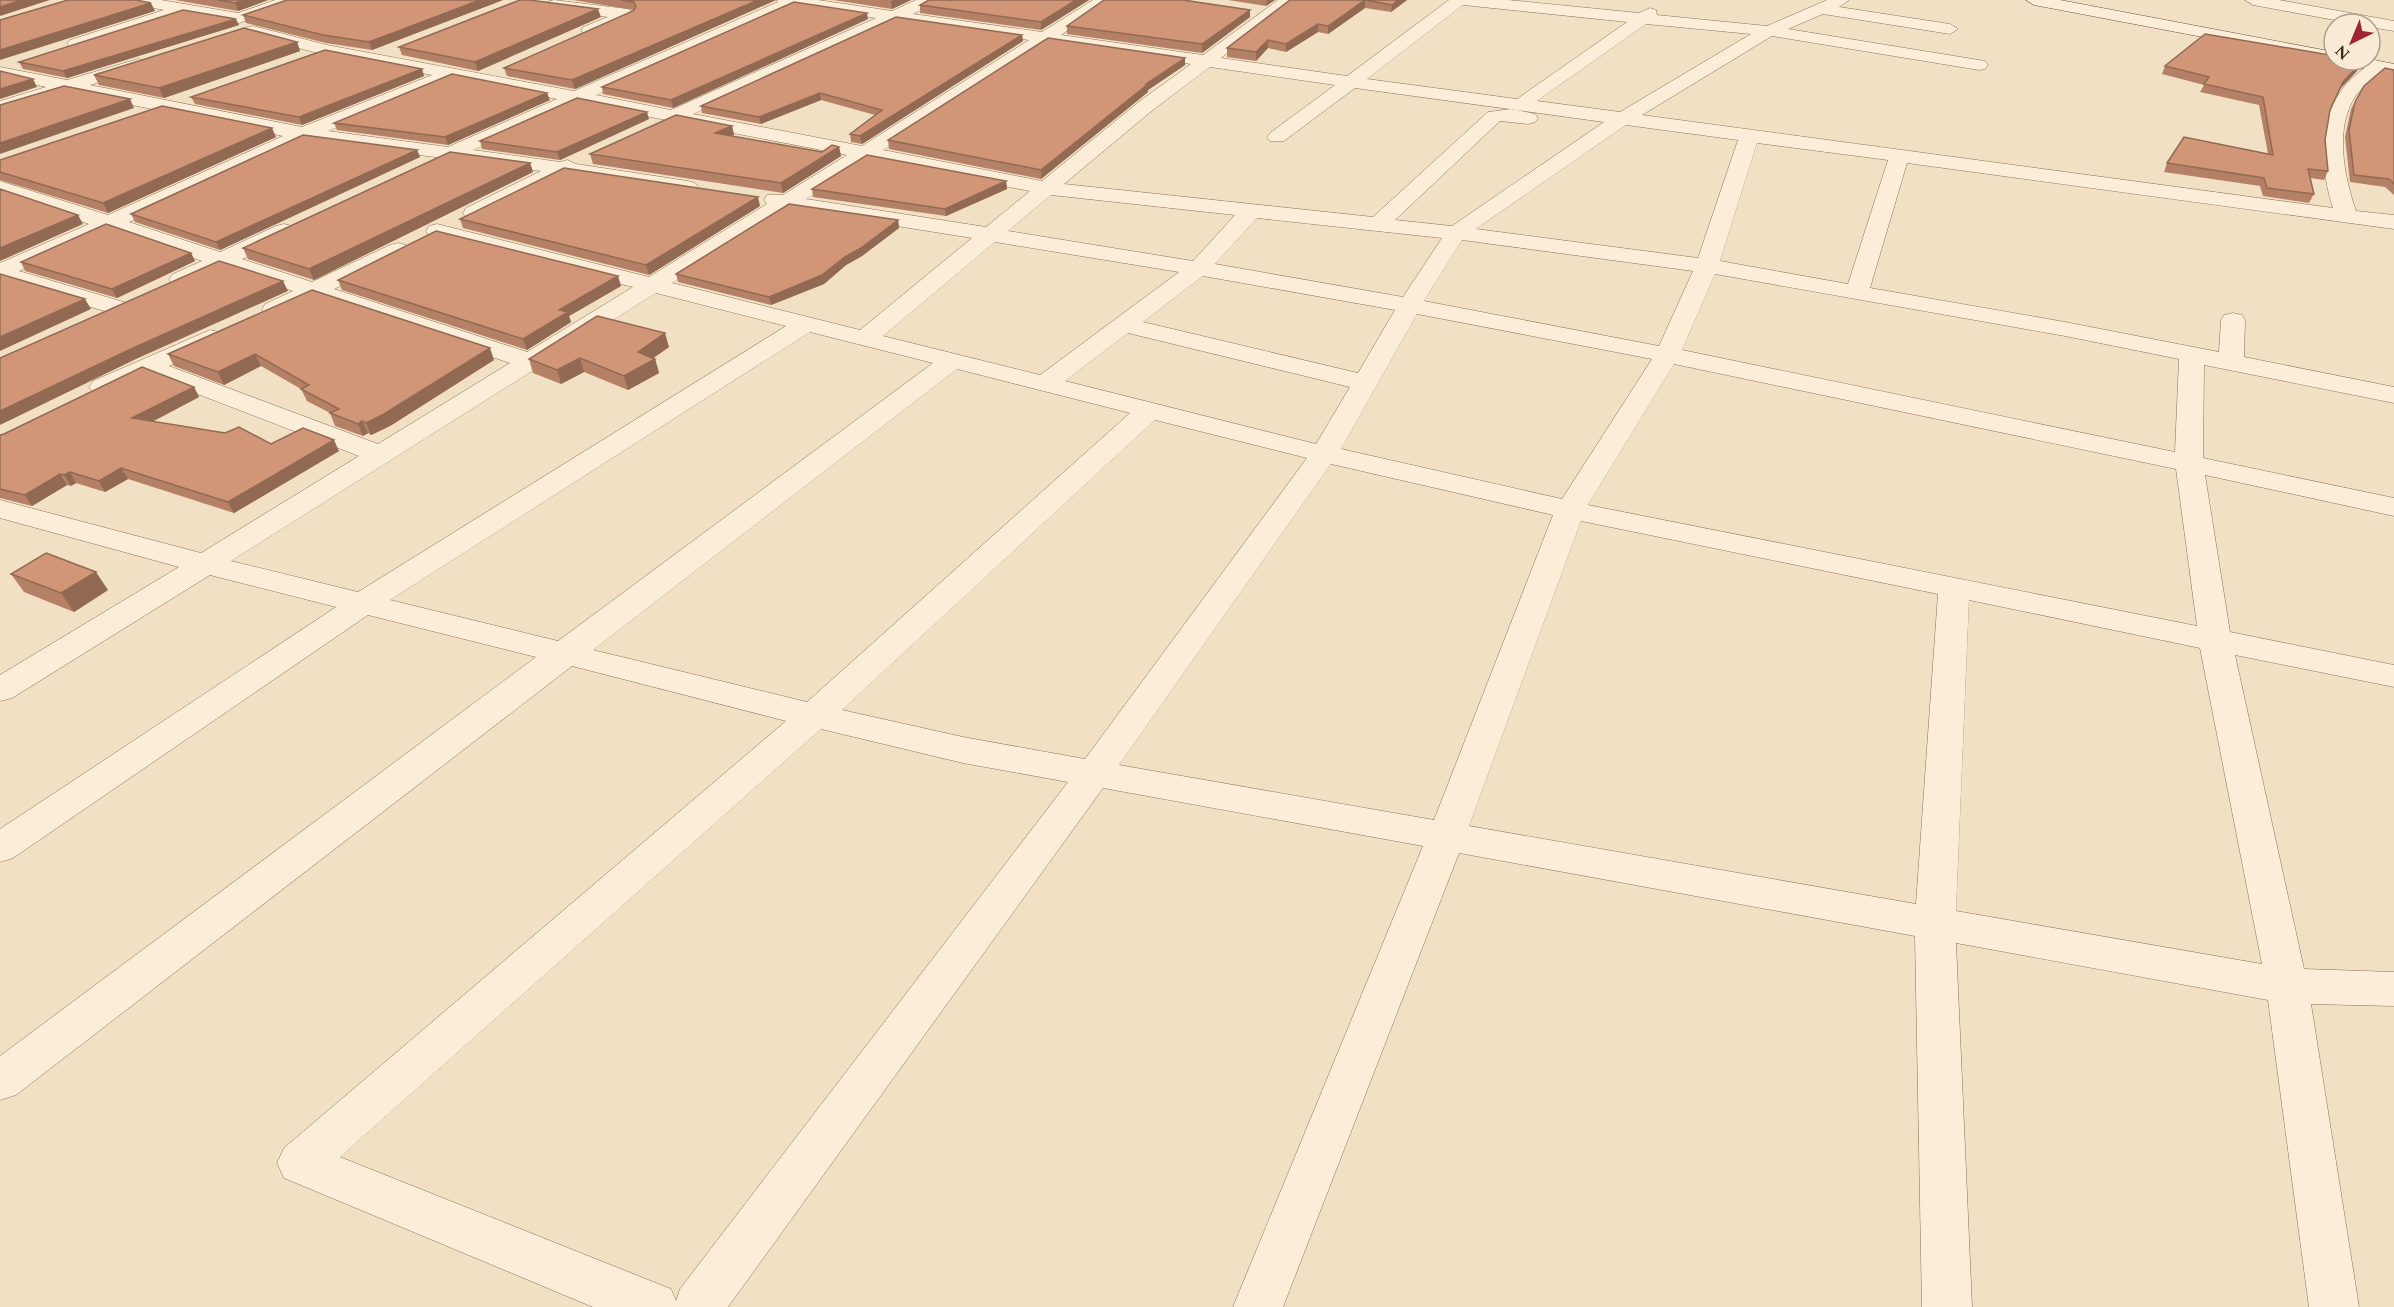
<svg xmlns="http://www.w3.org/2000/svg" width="2394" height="1307" viewBox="0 0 2394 1307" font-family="Spectral,serif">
  <rect width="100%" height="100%" fill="#f1e0c4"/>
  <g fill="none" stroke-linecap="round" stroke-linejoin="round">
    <defs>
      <path id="street" d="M124,0H161L238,13L275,0H299L297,3L239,23L186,14L82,48H70L67,44L70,40L164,10L126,3Z
        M554,0L628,9L636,14L634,17L589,36L581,31L583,27L608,17L548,8L546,5L548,2Z
        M777,0H818L892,11L916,0H937L935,3L913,14L1042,32L1093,0H1112L1061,35L1203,55L1278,0H1296L1221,58L1347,76L1449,0H1508L1639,13L1650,8L1656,10L1657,15L1767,26L1827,0H1849L1839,7L1950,24L1958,29L1950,34L1823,14L1788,29L1979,60L1985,61L1988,65L1985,69L1979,70L1772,36L1642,115L2333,208C2321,171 2317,124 2341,91C2349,79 2361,71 2372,62H2384L2387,66L2384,70C2375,78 2363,85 2356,95C2334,128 2344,176 2356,211L2394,215V229L1907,163L1870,288L2065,322L2219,352L2221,320L2224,315L2233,313L2242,315L2245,320L2244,357L2394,387V403L2204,365L2203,458L2394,498V516L2205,475L2230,632L2394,665V687L2235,655L2304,969L2394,972V1006L2311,1004L2359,1307H2309L2268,1000L1956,943L1972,1307H1922L1915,936L1459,853L1283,1307H1233L1423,846L1103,788L728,1307H593L284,1178L277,1163L284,1148L786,721L572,666L16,1095L0,1100V1056L536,657L368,615L13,858L0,862V829L336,607L210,575L12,698L0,701V675L179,567L0,518V500L201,553L359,456L148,375L111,393L102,395L93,393L89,387L93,381L210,330L219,332L222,337L219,342L169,366L378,444L510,363L315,298C300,306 283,318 265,314L262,309L265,304L293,291L223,268C208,275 190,288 173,284L169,279L173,274L202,261L110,230L19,271L127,303L131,308L127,313L119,315L111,313L0,280V263L89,224L0,194V181L108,215L283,136L69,92L0,113V101L46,87L0,77V67L67,80L138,59L144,60L147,64L144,68L90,85L302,127L432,75L326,55L247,35L245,31L247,27L253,26L327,45L574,91L778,2ZM1463,5L1627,22L1517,99L1367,79ZM795,6L876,18L671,110L596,95ZM896,21L1029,40L862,146L693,114ZM1646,24L1751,34L1620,112L1537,101ZM1048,43L1191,64L1140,101L1042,181L883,150ZM1210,67L1335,85L1270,133L1267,137L1270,141H1284L1355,88L1604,122L1452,226L1395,220L1500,121L1528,124L1535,122L1538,118L1535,114L1512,109L1488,112L1373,217L1064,184L1154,109ZM454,79L557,99L448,147L328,131ZM578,103L847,155L783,195H767L764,200L767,204L649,277L437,224L429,226L426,231L429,236L633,287L527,352L334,289L406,255L409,250L406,245L398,243L390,245L312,282L242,259L292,236L295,231L292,226L284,224L276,226L220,252L129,222L306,140L541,171L466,208L463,213L466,218L474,219L566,175L688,193L695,191L698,187L695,183L688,181L576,164L567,160L560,162L473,150ZM1626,125L1738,140L1698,258L1476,229ZM1757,143L1888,160L1848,284L1720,261ZM868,160L1030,191L986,227L806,199ZM1051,195L1235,215L1193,261L1008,231ZM790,209L972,238L860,330L672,283ZM1257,218L1442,238L1403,297L1215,264ZM1462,240L1693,271L1659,346L1424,301ZM995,242L1179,272L1040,375L883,336ZM1715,274L2065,336L2179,359L2175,452L1682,350ZM1203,276L1395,310L1358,373L1143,322ZM656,293L786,326L358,592L231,561ZM1417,314L1652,359L1562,499L1341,449ZM810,332L933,363L558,641L390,600ZM1128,333L1350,387L1316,444L1065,381ZM1674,364L2176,469L2197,626L1588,505ZM957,369L1130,413L807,702L593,650ZM1155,420L1307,458L1085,759L963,737L842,710ZM1331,464L1553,515L1434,820L1119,765ZM1581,521L1938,594L1916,904L1469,826ZM1969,600L2200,648L2262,964L1956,911ZM821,729L963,763L1068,782L680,1289L676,1301L671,1289L340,1157Z
        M2245,0H2279L2394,21V31L2370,27V24H2356L2253,5Z"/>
      <path id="secondary" d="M2026,0H2060L2334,52V60L2370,59L2394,64V74L2343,64L2340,60L2334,62L2034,5Z"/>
    </defs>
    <use href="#street" stroke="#8c7059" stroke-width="1"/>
    <use href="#secondary" stroke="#6e513c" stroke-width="1"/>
    <use href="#street" fill="#fbedd8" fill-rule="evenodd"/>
    <use href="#secondary" fill="#fbedd8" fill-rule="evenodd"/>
  </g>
  <path fill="#b48166" d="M175,0H268L238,11Z
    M287,0H503L372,50L326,43L246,23L243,15Z
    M573,0H776L575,89L507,76L504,68L633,11L634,10Z
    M833,0H911L892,9Z
    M929,0H1089L1041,30L920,13V5Z
    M1228,0H1275L1266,6Z
    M1290,0H1407L1391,12L1365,8L1328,34L1318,32L1286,52L1268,48L1256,61L1227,57V48Z
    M1250,10V17L1202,53L1067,34V26Z
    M601,17L478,71L402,55L399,47Z
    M868,19L673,108L603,94L602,87Z
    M239,25L67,78L23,69L19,62Z
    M1022,35L1023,41L862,144L851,142L850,134L875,115L821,100L761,124L702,113L701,106Z
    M297,42L300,51L164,98L99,85L94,75Z
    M1185,58V65L1148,90V92L1041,179L889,149L888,140Z
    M2329,59L2360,64L2357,71L2340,89L2330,110L2325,140L2328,171L2324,180L2310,178L2314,194L2309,203L2263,196L2260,186L2164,172L2167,163L2268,154L2259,105L2200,92L2204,85L2162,74L2165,66Z
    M422,69L424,76L302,125L195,104L191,97Z
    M2394,70V195L2385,187L2350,182L2345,137L2351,109L2364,86Z
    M550,100L448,145L337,130L334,123Z
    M649,119L560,160L482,149L480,141Z
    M732,126L734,135L732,136L822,152L839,147L841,156L783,193L593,164L590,154Z
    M276,137L108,213L0,180V160Z
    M417,150L420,157L220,250L135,222L131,214Z
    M530,163L533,172L314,280L248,259L243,248Z
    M1006,181L1007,189L946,216L813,197L812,189Z
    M760,206L649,275L463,228L460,219Z
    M898,220L899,228L862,256L846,265L824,284L771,305L678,282L676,274Z
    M191,253L195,261L117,298L25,271L21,262Z
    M338,280L621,286L569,316L571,322L527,350L342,290Z
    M312,290L494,360L390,426L371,435L368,433L363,436L335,426L330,413L307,401L301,389L261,366L224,385L174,366L168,354Z
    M669,347L653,358L655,359L659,373L628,390L584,372L561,384L533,373L529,359Z
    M194,387L199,397L152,422L271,444L339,451L234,513L128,479L105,492L76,483L71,486L67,485L32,506L0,498V435Z
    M11,574L108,590L74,612L24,592Z"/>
  <path fill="#926953" d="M21,0H50L0,16V7Z
    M243,0H268L238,11L235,3Z
    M480,0H503L372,50L369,42Z
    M758,0H776L575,89L572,80Z
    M893,0H911L892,9L891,1Z
    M1076,0H1089L1041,30V22Z
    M1267,0H1275L1266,6Z
    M1365,0V8L1328,34V26Z
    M1398,0H1407L1391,12L1392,5Z
    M151,3L155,11L0,60V50Z
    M598,9L601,17L478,71L475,62Z
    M1250,10V17L1202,53V44Z
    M867,13L868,19L673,108L671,100Z
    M236,19L239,25L67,78L63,71Z
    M1318,24V32L1286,52V44Z
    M1022,35L1023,41L862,144L860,136Z
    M1268,40V48L1256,61V52Z
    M297,42L300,51L164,98L159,88Z
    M1185,58V65L1148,90V92L1041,179V170L1146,84Z
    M2360,64L2357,71L2339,90L2343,82Z
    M422,69L424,76L302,125L299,117Z
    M33,79L37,87L0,99V89Z
    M547,93L550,100L448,145L445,137Z
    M820,93L821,100L761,124L759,117Z
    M130,99L134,108L0,154V143Z
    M647,112L649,119L560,160L557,152Z
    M732,126L734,135L717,142L715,133Z
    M272,128L276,137L108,213L103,203Z
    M839,147L841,156L783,193L781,183Z
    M417,150L420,157L220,250L216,242Z
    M530,163L533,172L314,280L309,269Z
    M1006,181L1007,189L946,216L945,209Z
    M758,197L760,206L649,275L646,265Z
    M78,215L83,224L0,261V248Z
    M898,220L899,228L862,256L846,265L824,284L771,305L769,297L845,257Z
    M191,253L195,261L117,298L112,289Z
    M618,276L621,286L569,316L571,322L527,350L523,339L559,310Z
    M283,281L288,291L136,359L0,425V411L131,349Z
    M85,299L91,309L0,351V337Z
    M665,333L669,347L645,364L655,359L659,373L628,390L624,376L638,352Z
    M490,348L494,360L390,426L371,435L366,423Z
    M255,354L261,366L224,385L218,372Z
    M580,358L584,372L561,384L557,370Z
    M194,387L199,397L138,429L132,418Z
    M362,421L368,433L363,436L358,424Z
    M334,440L339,451L234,513L228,502Z
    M121,468L128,479L105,492L99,481Z
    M70,472L76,483L71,486L64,475Z
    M60,474L67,485L32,506L25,495Z
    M96,572L108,590L74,612L61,593Z"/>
  <path fill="#d19677" stroke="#926953" stroke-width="1.5" d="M0,0H21L0,7Z
    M68,0H136L151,3L0,50V20Z
    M217,0H243L235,3Z
    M287,0H480L369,42L323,35L243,15Z
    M520,0H529L598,9L475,62L399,47Z
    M621,0H758L572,80L504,68L633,11L636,7L634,2Z
    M929,0H1076L1041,22L920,5Z
    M1104,0H1183L1250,10L1202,44L1067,26Z
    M1290,0H1398L1392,5L1365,0L1328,26L1318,24L1286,44L1268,40L1256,52L1227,48Z
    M794,2L867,13L671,100L602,87Z
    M183,10L236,19L63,71L19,62Z
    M896,17L1022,35L860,136L850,134L882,110L820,93L759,117L701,106Z
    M244,28L297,42L159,88L94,75Z
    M2205,34L2330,55L2329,59L2360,64L2343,82L2330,110L2325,140L2328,171L2308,169L2314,194L2267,188L2264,178L2167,163L2184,137L2273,155L2263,97L2204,84L2209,77L2165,66Z
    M1048,38L1185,58L1146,84H1148L1041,170L888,140Z
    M325,50L422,69L299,117L191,97Z
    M2385,68L2394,70V184L2389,179L2354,175L2349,130L2355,102L2364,86Z
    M0,71L33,79L0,89Z
    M452,74L547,93L445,137L334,123Z
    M64,86L130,99L0,143V105Z
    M577,98L647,112L557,152L480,141Z
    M162,106L272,128L103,203L0,172V160Z
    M676,115L732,126L715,133L822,152L832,145L839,147L781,183L590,154Z
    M303,135L417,150L216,242L131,214Z
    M450,152L530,163L309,269L243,248Z
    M867,155L1006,181L945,209L812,189Z
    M564,168L758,197L646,265L460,219Z
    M0,189L78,215L0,248Z
    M789,204L898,220L861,248L845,257L822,275L769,297L676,274Z
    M106,224L191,253L112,289L21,262Z
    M436,231L618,276L559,310L568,312L523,339L338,280Z
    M219,261L283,281L131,349L0,411V358Z
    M0,274L85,299L0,337Z
    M312,290L490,348L384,414L366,423L362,421L358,424L330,413L339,409L301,389L309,385L255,354L218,372L168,354Z
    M597,316L665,333L638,352L655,359L624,376L580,358L557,370L529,359Z
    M142,367L194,387L132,418L225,433L239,427L271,444L303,428L334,440L228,502L121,468L99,481L70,472L64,475L60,474L25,495L0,489V435L4,434Z
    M46,553L96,572L61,593L11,574Z"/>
  <g transform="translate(2352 42) rotate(223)"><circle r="28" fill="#f8ead4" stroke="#ad9d8b" stroke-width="1.5"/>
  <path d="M0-4.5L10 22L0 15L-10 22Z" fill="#9f2530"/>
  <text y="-9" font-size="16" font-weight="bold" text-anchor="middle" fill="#3c2a1e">N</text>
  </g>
</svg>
